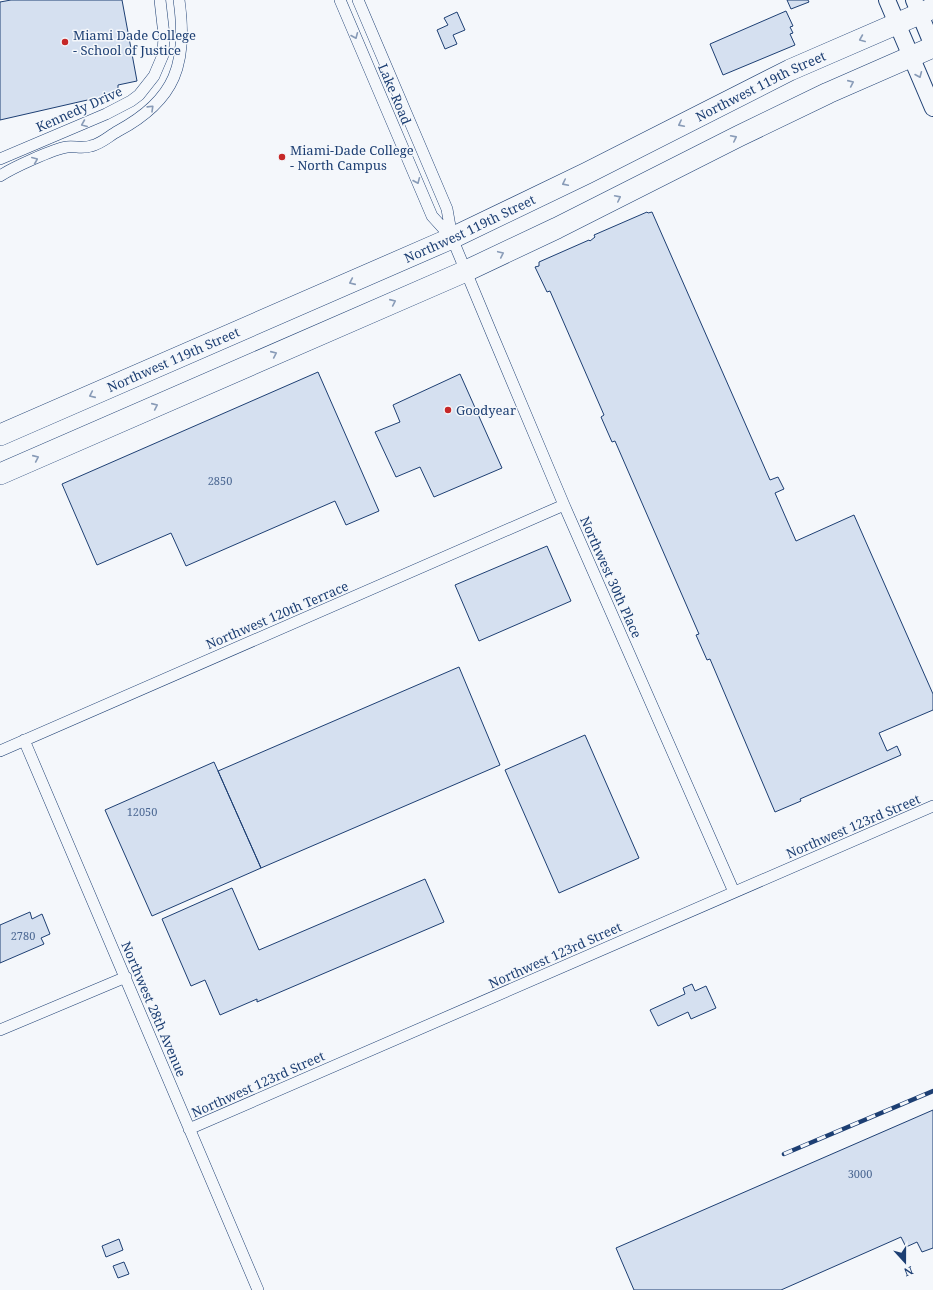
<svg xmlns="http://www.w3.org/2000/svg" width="933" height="1290" viewBox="0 0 933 1290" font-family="'Noto Serif',serif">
  <rect width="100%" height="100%" fill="#f4f7fb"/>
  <path fill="#d5e0f0" stroke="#1d3f73" d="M11,0H122L137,81L118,85V93L0,120V2Z
    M787,0H808L809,2L791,9Z
    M786,11L793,26L790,27L793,33L790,34L795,45L723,75L710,44Z
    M457,12L465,30L453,35L457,44L445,49L437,30L448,25L444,18Z
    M647,212L648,213L652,212L770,480L778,477L784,489L775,493L796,541L854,515L933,694V710L879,733L887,751L897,746L901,755L800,799L801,801L775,812L710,659L707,660L696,635L699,634L615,441L612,442L601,417L604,415L550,291L547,292L535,267L539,266V262L589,240L590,241L595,237L594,235Z
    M318,372L379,511L346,525L335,501L186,566L171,533L97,565L62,484Z
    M460,374L502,468L434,497L420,467L396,477L375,432L400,422L393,405Z
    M547,546L571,601L479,641L455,585Z
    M459,667L500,765L261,868L218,771Z
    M585,735L639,858L559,893L505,770Z
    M214,762L261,868L152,916L105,810Z
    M425,879L444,922L257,1002V999L220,1015L205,980L191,986L162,919L232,888L259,950Z
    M30,912L32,919L42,914L50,934L41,938L44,944L0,963V925Z
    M692,984L695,991L706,986L716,1008L691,1019L688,1012L658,1026L650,1010L685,994L683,988Z
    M933,1110V1248L922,1252L917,1242L906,1247L901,1237L781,1290H634L616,1248Z
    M119,1239L123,1250L106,1257L102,1246Z
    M124,1262L129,1274L118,1278L113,1266Z"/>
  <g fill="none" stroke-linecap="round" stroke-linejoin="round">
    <defs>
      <path id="street" d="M340,0L432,216L451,237
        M358,0L447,209L452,238L492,334L564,505L734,892
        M0,159L106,114L131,101L139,95L154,76L163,55L164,35L160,0
        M0,176C12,168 53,149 67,147C75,146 83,149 91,146C101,144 109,136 118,131C176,100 188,63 179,0
        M24,740L258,1290
        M0,751L564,505
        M0,1030L126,977
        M189,1129L933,806"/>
      <path id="secondary" d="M887,0L933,108
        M914,0L933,46"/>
      <g id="highway">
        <path id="s1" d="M0,435L452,238L587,173L790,70L933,8"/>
        <path d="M0,474L466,271L557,228L739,136L828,93L933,47"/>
      </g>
    </defs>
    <use href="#street" stroke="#1d3f73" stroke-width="12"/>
    <use href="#secondary" stroke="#1d3f73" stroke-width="18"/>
    <use href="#highway" stroke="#1d3f73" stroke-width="22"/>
    <use href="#street" stroke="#f4f7fb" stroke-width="11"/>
    <use href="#secondary" stroke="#f4f7fb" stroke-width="16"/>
    <use href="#highway" stroke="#f4f7fb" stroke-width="21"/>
    <defs>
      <path id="rail" d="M784,1154L933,1091"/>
    </defs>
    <use href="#rail" stroke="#1d3f73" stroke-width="4.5"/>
    <use href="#rail" stroke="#f4f7fb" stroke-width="3" stroke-dasharray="9" stroke-linecap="butt"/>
  </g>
  <defs><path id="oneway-chevron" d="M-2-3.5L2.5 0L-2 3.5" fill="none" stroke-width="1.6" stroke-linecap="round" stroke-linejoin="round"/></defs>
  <g stroke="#889bb7">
    <use href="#oneway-chevron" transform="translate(355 36) rotate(67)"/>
    <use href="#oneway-chevron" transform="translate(862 39) rotate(157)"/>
    <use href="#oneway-chevron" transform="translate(919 75) rotate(67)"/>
    <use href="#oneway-chevron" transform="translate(851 83) rotate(-24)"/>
    <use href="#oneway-chevron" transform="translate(151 108) rotate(-44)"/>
    <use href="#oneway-chevron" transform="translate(84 124) rotate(157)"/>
    <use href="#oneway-chevron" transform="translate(681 124) rotate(153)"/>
    <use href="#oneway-chevron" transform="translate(734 138) rotate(-27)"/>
    <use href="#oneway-chevron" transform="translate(35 160) rotate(-23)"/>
    <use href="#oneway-chevron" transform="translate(417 181) rotate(67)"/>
    <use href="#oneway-chevron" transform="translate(565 183) rotate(154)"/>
    <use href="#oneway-chevron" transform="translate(618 198) rotate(-27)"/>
    <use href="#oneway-chevron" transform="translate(501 254) rotate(-25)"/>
    <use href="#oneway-chevron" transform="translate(352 282) rotate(156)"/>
    <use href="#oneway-chevron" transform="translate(393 302) rotate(-24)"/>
    <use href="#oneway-chevron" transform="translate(274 354) rotate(-24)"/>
    <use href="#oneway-chevron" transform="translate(92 395) rotate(156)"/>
    <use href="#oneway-chevron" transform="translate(155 406) rotate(-24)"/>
    <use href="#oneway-chevron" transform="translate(36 458) rotate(-24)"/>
  </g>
  <g fill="#c62828" stroke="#f4f7fb" stroke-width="1.5">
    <circle cx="65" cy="42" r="4"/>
    <circle cx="282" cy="157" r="4"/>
    <circle cx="448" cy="410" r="4"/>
  </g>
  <g text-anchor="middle" stroke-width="3" stroke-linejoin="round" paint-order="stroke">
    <g font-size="11" fill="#4b6792">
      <text x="220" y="485">2850</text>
      <text x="142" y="816">12050</text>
      <text x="23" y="940">2780</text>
      <text x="860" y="1178">3000</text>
    </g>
    <g font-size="13" fill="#1d3f73" stroke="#f4f7fb" text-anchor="start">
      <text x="73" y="40">Miami Dade College<tspan x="73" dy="15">- School of Justice</tspan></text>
      <text x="290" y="155">Miami-Dade College<tspan x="290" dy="15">- North Campus</tspan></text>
      <text x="456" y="415">Goodyear</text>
    </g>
    <g font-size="13" fill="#1d3f73" stroke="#f4f7fb">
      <text dy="5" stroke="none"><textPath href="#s1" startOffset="837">Northwest 119th Street</textPath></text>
      <text transform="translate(395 94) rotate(67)" y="5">Lake Road</text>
      <text transform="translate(79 109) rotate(-24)" y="5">Kennedy Drive</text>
      <text dy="5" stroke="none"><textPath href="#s1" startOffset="513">Northwest 119th Street</textPath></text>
      <text dy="5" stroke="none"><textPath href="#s1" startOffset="189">Northwest 119th Street</textPath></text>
      <text transform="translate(611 577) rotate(66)" y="5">Northwest 30th Place</text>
      <text transform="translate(277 615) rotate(-23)" y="5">Northwest 120th Terrace</text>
      <text transform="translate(853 826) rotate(-23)" y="5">Northwest 123rd Street</text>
      <text transform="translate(555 955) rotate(-24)" y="5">Northwest 123rd Street</text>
      <text transform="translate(154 1009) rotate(67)" y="5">Northwest 28th Avenue</text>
      <text transform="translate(258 1084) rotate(-24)" y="5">Northwest 123rd Street</text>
    </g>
  </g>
  <g transform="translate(905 1262) rotate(159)" stroke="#f4f7fb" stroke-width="3" paint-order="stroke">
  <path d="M0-3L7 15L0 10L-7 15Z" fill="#1d3f73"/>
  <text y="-6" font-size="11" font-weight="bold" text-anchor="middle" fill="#1d3f73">N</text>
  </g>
</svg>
